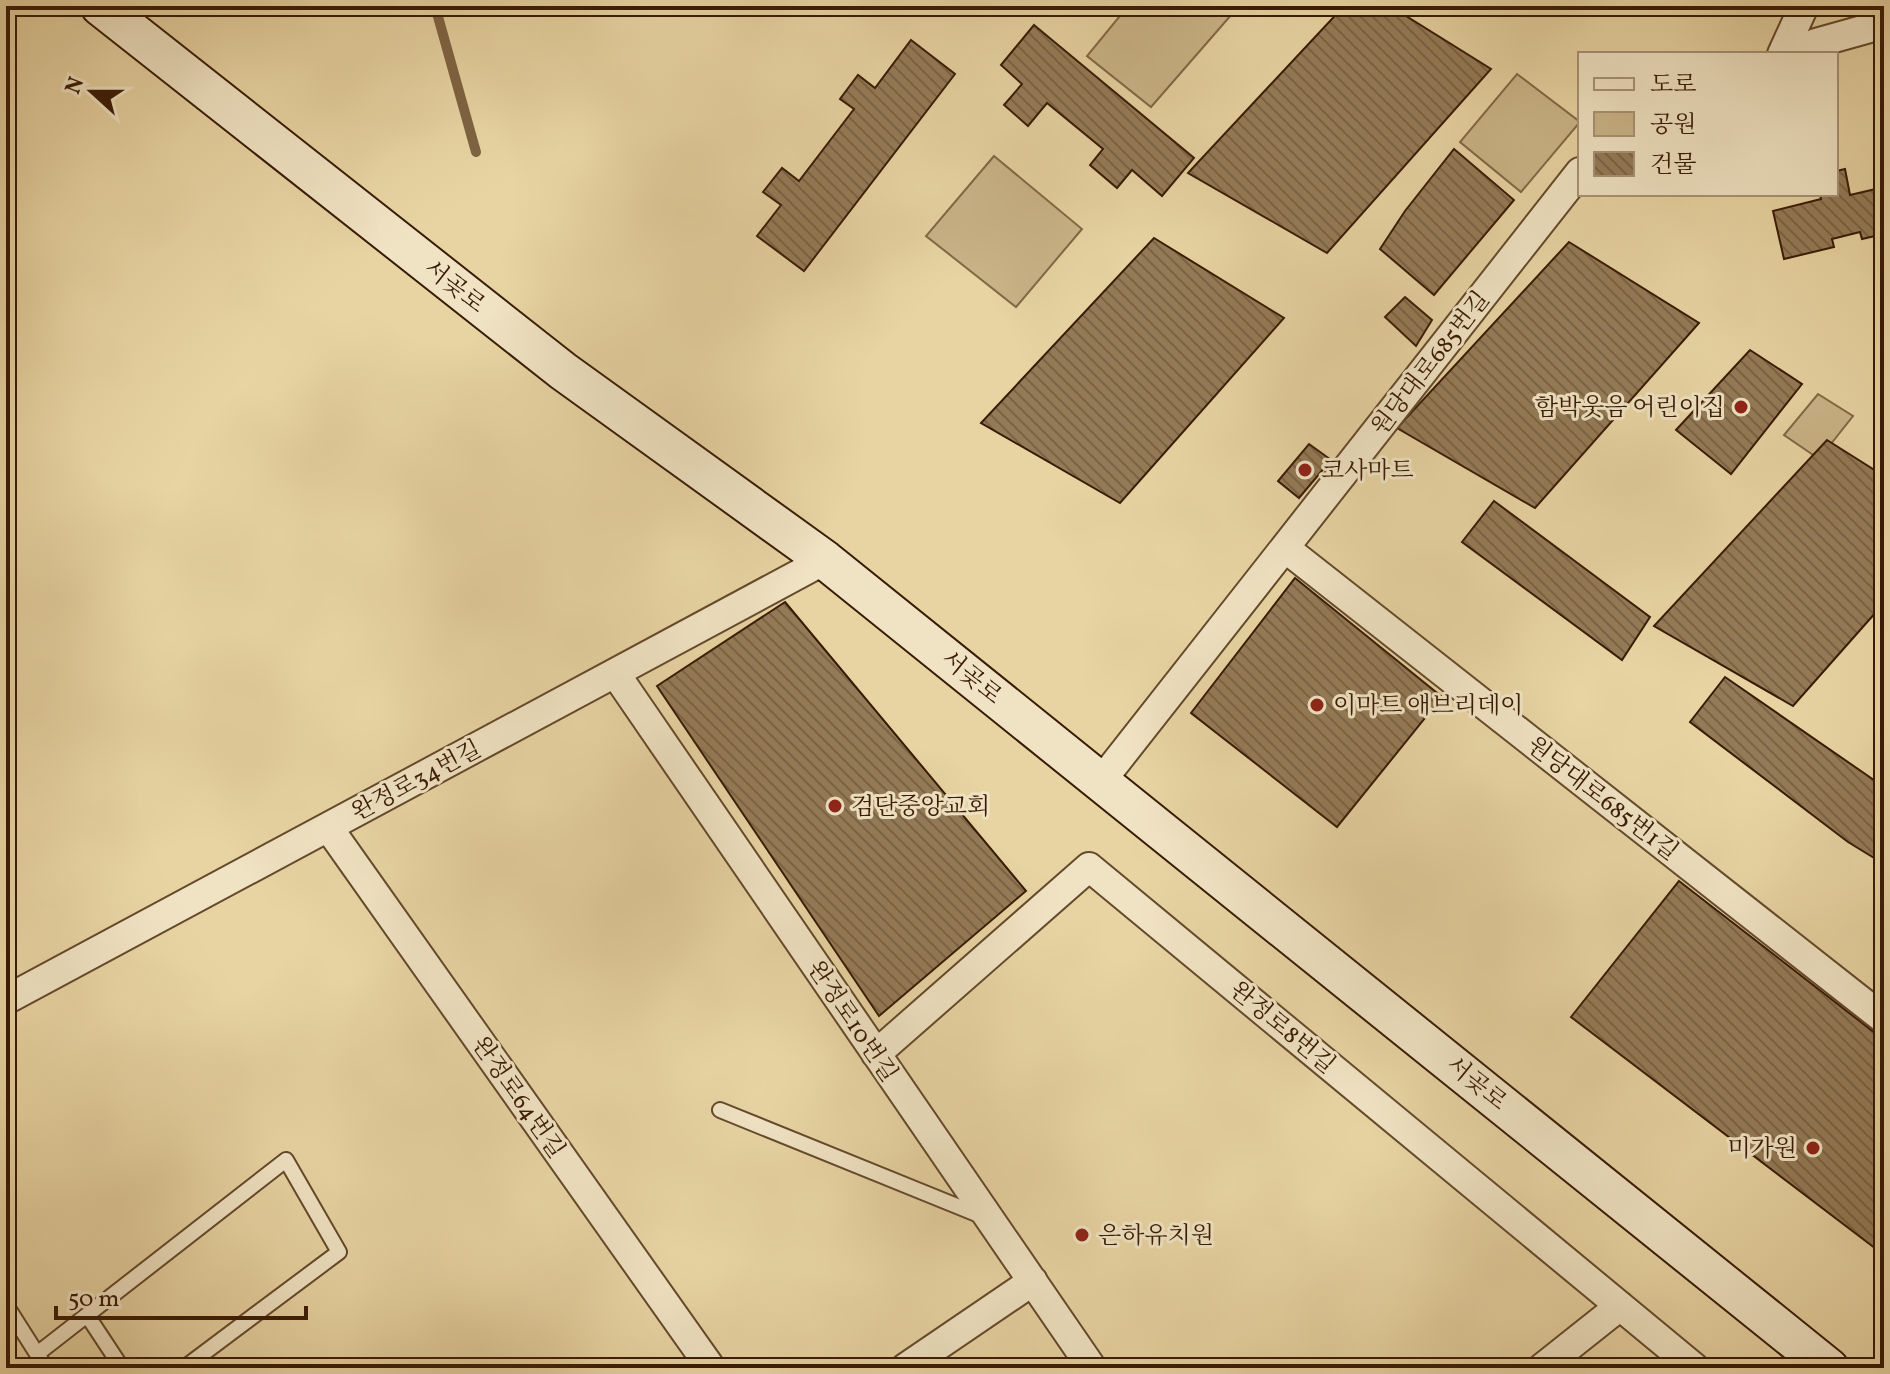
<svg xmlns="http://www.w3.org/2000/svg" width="1890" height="1374" viewBox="0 0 1890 1374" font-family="Vollkorn,'Noto Serif KR',serif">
  <defs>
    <pattern id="building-back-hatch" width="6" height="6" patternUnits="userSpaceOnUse" patternTransform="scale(2)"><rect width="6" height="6" fill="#947b57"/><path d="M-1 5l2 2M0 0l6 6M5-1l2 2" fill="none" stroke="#7a6446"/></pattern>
  </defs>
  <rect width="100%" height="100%" fill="#e8d4a3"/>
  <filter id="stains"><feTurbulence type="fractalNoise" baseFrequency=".0025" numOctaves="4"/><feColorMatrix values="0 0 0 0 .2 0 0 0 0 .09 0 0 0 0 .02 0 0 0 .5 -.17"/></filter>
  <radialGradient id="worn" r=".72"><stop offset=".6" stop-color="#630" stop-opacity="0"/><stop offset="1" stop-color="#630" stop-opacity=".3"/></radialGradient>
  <path fill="#cab588" stroke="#826846" stroke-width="2" d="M1128,6H1239L1151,107L1087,56Z
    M1517,74L1580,122L1521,192L1460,142Z
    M994,156L1082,229L1016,307L926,236Z
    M1818,394L1853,416L1819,459L1784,435Z"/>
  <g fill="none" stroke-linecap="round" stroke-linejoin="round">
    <path stroke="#7e6443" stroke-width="10" d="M435,6L476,152"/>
  </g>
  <path fill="url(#building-back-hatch)" stroke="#391b05" stroke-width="2" d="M1344,6H1390L1491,69L1327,253L1188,173Z
    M1034,25L1194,158L1162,196L1132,170L1117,188L1090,165L1103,149L1047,103L1028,126L1004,105L1022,84L1001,65Z
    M911,40L955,74L804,271L757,236L781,205L763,192L782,168L799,181L854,109L840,99L858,75L875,88Z
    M1454,149L1514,200L1434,295L1380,249L1405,211Z
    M1845,169L1850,195L1884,187V234L1862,239L1860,232L1832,239L1834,247L1784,259L1773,211L1821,199L1820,194H1836V171Z
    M1154,238L1284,318L1120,503L981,423Z
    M1569,242L1699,323L1535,508L1397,428Z
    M1405,297L1432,320L1416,346L1385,317Z
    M1750,350L1802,384L1731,474L1676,430Z
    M1827,440L1884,476V603L1793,706L1654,626Z
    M1309,444L1331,460L1299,498L1278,481Z
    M1494,501L1650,617L1622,660L1462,542Z
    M1295,578L1442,697L1337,827L1191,713Z
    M785,602L1026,891L879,1016L657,686Z
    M1725,677L1884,787V864L1848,842L1690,722Z
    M1679,881L1884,1040V1255L1571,1017Z"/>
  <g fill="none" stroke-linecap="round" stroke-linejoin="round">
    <defs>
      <path id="lane" d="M720,1110L984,1217
        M6,1305L46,1368
        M87,1315L122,1368
        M37,1354L286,1160L339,1252L184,1368"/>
      <path id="street" d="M1782,54L1804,6
        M1795,54L1816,43L1884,24
        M1285,548L1884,1019
        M615,673L1092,1368
        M1102,780L1580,172
        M328,827L711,1368
        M6,1000L825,560
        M876,1054L1089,867L1695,1368
        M905,1368L1033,1281
        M1542,1368L1620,1306"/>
      <path id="secondary" d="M100,6L563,371L825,560L1829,1368"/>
    </defs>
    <use href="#lane" stroke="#65492c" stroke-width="18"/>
    <use href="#street" stroke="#65492c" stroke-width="32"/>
    <use href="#secondary" stroke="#391b05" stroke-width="42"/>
    <use href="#lane" stroke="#f0e3c3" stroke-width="14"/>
    <use href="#street" stroke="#f0e3c3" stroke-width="28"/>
    <use href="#secondary" stroke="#f0e3c3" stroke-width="38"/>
  </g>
  <g fill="#8f2418" stroke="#f0e3c3" stroke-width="3">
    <circle cx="1741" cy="407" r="8"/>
    <circle cx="1305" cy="470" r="8"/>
    <circle cx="1317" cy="705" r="8"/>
    <circle cx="835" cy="806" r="8"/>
    <circle cx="1813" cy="1148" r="8"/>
    <circle cx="1082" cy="1235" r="8"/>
  </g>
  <g text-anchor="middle" stroke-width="6" stroke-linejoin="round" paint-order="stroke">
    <g font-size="24" fill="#391b05" stroke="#f0e3c3">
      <text transform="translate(455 286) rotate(38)" y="8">서곶로</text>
      <text transform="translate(1430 363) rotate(-52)" y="8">원당대로685번길</text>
      <text transform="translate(972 677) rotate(39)" y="8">서곶로</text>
      <text transform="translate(416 780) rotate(-28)" y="8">완정로34번길</text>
      <text transform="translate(1603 798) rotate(38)" y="8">원당대로685번1길</text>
      <text transform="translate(853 1021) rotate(56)" y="8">완정로10번길</text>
      <text transform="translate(1283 1027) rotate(40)" y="8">완정로8번길</text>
      <text transform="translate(1477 1083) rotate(39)" y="8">서곶로</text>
      <text transform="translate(519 1097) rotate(55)" y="8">완정로64번길</text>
    </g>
    <g font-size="24" fill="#391b05" stroke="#f0e3c3" text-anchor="start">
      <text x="1725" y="415" text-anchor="end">함박웃음 어린이집</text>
      <text x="1321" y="478">코사마트</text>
      <text x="1333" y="713">이마트 애브리데이</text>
      <text x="851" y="814">검단중앙교회</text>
      <text x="1797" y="1156" text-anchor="end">미가원</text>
      <text x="1098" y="1243">은하유치원</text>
    </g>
  </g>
  <rect width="1890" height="1374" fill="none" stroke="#e8d4a3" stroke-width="32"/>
  <rect x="8" y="8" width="1874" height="1358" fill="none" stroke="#391b05" stroke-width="4"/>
  <rect x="16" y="16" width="1858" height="1342" fill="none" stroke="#391b05" stroke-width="2"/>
  <rect x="1578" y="52" width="260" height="144" fill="#f0e3c3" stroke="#a79377" stroke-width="2"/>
  <rect x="1594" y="78" width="40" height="12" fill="#f0e3c3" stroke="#a79377" stroke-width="2"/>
  <text x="1650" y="92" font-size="24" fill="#391b05">도로</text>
  <rect x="1594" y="112" width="40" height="24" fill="#cab588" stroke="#a79377" stroke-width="2"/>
  <text x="1650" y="132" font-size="24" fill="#391b05">공원</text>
  <rect x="1594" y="152" width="40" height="24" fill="url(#building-back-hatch)" stroke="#a79377" stroke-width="2"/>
  <text x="1650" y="172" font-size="24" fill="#391b05">건물</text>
  <g transform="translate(92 92) rotate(291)" stroke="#f0e3c3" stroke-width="6" paint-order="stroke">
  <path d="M0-6L14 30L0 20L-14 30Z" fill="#391b05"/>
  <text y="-12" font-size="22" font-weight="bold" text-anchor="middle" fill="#391b05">N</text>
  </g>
  <path d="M56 1306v12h250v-12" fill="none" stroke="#391b05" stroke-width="4"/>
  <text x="68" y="1306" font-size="24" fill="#391b05" stroke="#f0e3c3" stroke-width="6" paint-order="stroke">50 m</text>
  <rect width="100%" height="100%" filter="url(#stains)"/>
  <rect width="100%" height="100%" fill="url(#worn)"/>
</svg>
